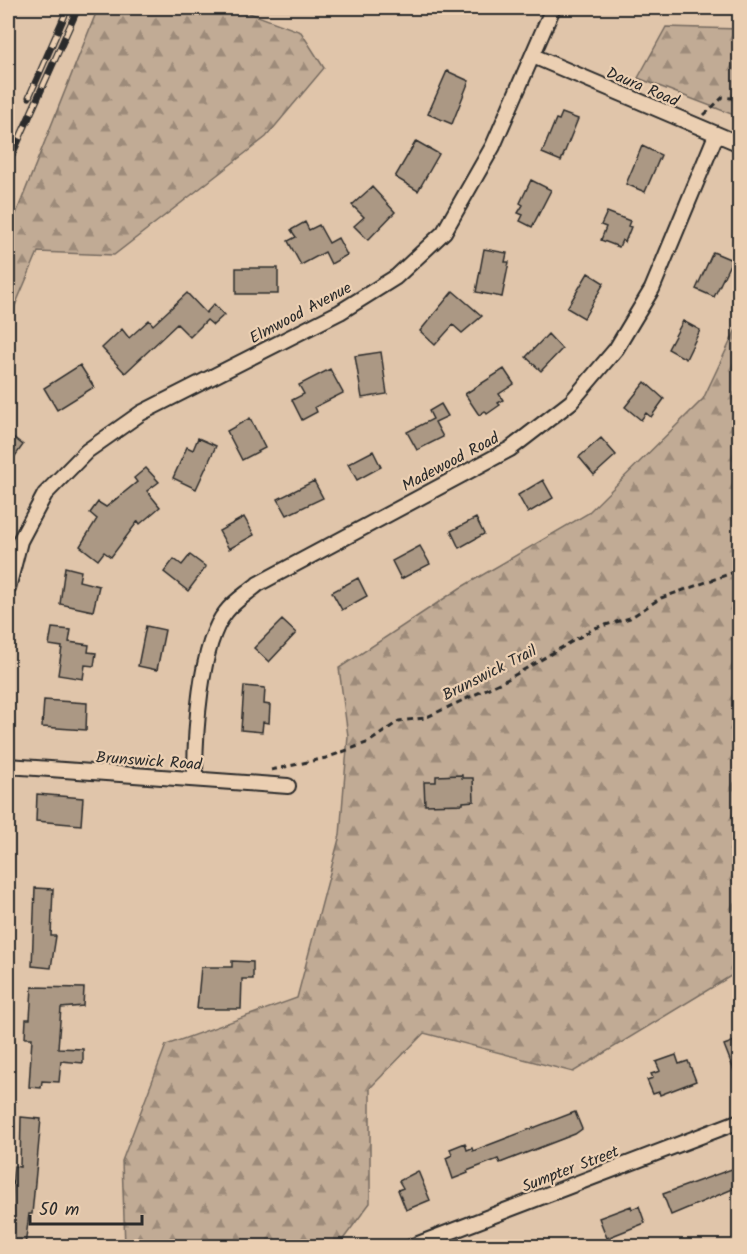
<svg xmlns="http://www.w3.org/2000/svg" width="747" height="1254" viewBox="0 0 747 1254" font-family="Kalam,sans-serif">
  <defs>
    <pattern id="forest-firs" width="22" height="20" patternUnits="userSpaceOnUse" patternTransform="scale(1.5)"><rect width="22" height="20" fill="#c1ab95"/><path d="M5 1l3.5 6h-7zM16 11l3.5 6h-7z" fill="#9d8b7a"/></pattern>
  </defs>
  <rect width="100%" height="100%" fill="#e0c5aa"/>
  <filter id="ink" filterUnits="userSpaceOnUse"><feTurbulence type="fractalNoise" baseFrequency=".0167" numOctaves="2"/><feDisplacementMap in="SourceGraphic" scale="12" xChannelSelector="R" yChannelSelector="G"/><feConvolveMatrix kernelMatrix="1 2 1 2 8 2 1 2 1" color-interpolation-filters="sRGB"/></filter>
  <g filter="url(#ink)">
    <path fill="url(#forest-firs)" stroke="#766b60" stroke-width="1.5" d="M98,8H236L301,32L324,68L266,137L114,255L38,252L8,322V234Z
      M666,27L739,29V117L638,78Z
      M739,323V971L573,1072L424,1033L370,1088V1203L338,1246H125L122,1161L166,1045L297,998L340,835L348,736L339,668L460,588L587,514L703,399Z"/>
    <path fill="#ab9884" stroke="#2b2b2b" stroke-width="1.5" d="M447,71L469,81L452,124L428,114Z
      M562,113L578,119L561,161L542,153L556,119L559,120Z
      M416,141L439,154L418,191L395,177Z
      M642,146L661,155L645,192L626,184Z
      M531,180L551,190L532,227L520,221L523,215L518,213L523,205L520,203Z
      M372,187L395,212L368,240L354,226L364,217L352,205Z
      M607,212L630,221L628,226L631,227L625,242L622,240L619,247L601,240L606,227L601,225Z
      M305,222L309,230L319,225L329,243L338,238L347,255L331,264L325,252L301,265L288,241L296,237L291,230Z
      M484,249L507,253L505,262H509L502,297L476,292Z
      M713,252L732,260L714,297L696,289Z
      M236,268H278V294H236Z
      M588,273L604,283L584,318L567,308Z
      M453,291L482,316L462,333L453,325L435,345L420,331Z
      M187,293L206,313L214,304L224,315L213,325L207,320L190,337L177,324L125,373L102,348L122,329L129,338L149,320L153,325Z
      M683,321L700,330L686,359L668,349Z
      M548,334L562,349L541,371L526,357Z
      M381,352L387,394L362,398L355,356Z
      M80,365L94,387L57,410L44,388Z
      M330,369L343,393L315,407L317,412L302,420L292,400L304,394L299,385Z
      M504,369L514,384L499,394L503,400L498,403L500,405L487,414L485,411L479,415L465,394Z
      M645,382L664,399L651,417L646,413L641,420L625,407Z
      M441,404L448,416L435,422L443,437L417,450L407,432L433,419L429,411Z
      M250,418L265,448L242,460L227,431Z
      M8,433L23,445L8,466Z
      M198,438L216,446L196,489L173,478L187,447L193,450Z
      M601,438L616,455L594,475L579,457Z
      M373,451L381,467L357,480L348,464Z
      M146,468L159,482L147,491L160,507L140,524L138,521L111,557L104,552L98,560L80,546L97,519L90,513L98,502L106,507L137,482L134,478Z
      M543,480L553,498L528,513L518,495Z
      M314,481L323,498L287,515L278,499Z
      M244,517L254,535L229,549L219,531Z
      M476,518L484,534L459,548L451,531Z
      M420,546L430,564L401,579L392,561Z
      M190,555L206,567L188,591L164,572L174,559L182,565Z
      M65,567L81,571L79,581L99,586L93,611L60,604Z
      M358,578L367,596L342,610L332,592Z
      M282,620L296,633L269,662L254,648Z
      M146,626L165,630L157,670L138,666Z
      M52,628L71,630L69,642L89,645L88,652L96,653L94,666L85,665L83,679L58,675L62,647L49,645Z
      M244,686L265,688L264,704L270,705L269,723L263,722L262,732L241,730Z
      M44,700L87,703L86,730L42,727Z
      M462,775V778H473L474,801L463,802V804L425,805L424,782H436V776Z
      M37,794L83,798L81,825L36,821Z
      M35,888L53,889L51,936H56L51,968L32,966Z
      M232,961L253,962V979H242L241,1009H197L201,967H232Z
      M32,987L84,988L83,1006L61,1008L58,1048L83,1049V1063L61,1061L59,1082L42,1081L41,1088L29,1087L32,1038H25L26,1019H30Z
      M740,1039V1083H739L724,1045Z
      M676,1055L679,1064L688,1061L696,1081L660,1095L659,1092L653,1094L647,1080L653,1078L651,1074L660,1071L656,1062Z
      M575,1112L582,1129L575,1134L500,1163L498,1159L467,1171L468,1173L453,1179L446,1158L452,1155L450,1149L465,1143L467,1150L472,1148L473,1151Z
      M21,1117L41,1119L32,1214H29L25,1246H8V1202L11,1203L14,1166L20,1167Z
      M740,1166V1186L671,1215L663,1194Z
      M418,1171L430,1200L406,1210L398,1190L403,1188L399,1181Z
      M631,1206L632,1209L639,1206L645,1223L607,1238L599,1218Z"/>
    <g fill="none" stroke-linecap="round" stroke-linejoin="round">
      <defs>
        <path id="minor" d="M533,56L740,144
          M8,588L20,541L45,494L87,451L141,413L340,312L396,277L444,232L493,146L553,8
          M8,766L288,786
          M195,779C195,738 199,644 226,612C234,601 248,593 258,584L510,449L571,402L616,349L652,289L716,135
          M413,1246L740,1121"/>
      </defs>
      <use href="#minor" stroke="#2b2b2b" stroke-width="18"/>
      <path stroke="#2b2b2b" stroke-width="3" stroke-dasharray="6 4.5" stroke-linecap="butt" d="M704,115L723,97L740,99
        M271,770L326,758L369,742L399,721L425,718L508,679L595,628L630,618L661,598L740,570"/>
      <use href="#minor" stroke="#ebcfb2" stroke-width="14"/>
      <defs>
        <path id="rail" d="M29,97L68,8
          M8,164L78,8"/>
      </defs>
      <use href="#rail" stroke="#2b2b2b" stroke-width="7"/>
      <use href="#rail" stroke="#ebcfb2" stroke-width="4.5" stroke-dasharray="14" stroke-linecap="butt"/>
    </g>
  </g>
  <g text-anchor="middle" stroke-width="4.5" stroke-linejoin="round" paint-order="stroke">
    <g font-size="16" fill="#2b2b2b" stroke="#ebcfb2">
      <text transform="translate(643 86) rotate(23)" y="6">Daura Road</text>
      <text transform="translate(300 312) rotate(-28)" y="6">Elmwood Avenue</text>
      <text transform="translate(450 461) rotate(-28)" y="6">Madewood Road</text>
      <text transform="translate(489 672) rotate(-27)" y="6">Brunswick Trail</text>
      <text transform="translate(149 760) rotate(4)" y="6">Brunswick Road</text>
      <text transform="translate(570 1168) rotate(-21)" y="6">Sumpter Street</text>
    </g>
  </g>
  <rect width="747" height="1254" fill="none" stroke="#ebcfb2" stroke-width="30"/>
  <rect x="15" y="15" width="717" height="1224" fill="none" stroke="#2b2b2b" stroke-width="2" filter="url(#ink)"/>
  <path d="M30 1215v9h112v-9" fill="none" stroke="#2b2b2b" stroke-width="3"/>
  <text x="39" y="1215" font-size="18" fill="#2b2b2b" stroke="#ebcfb2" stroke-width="4.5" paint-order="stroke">50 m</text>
</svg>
